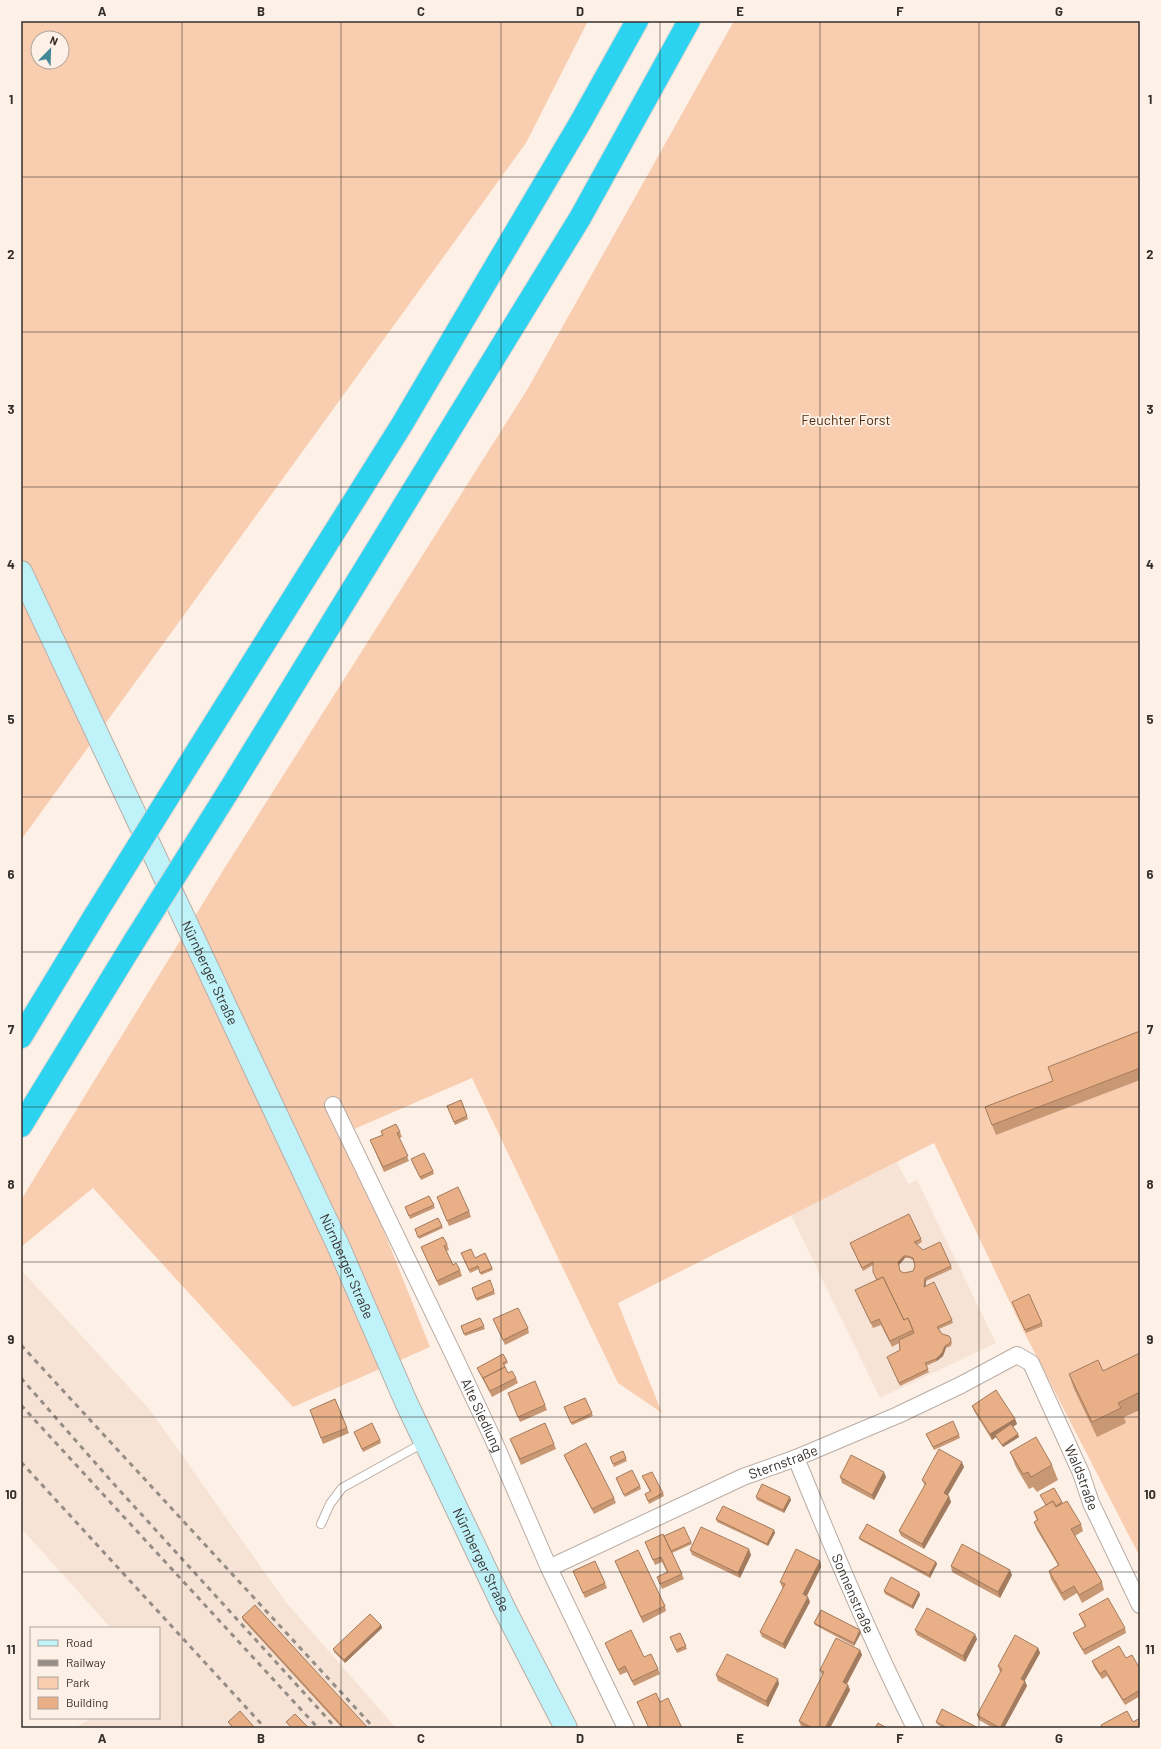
<svg xmlns="http://www.w3.org/2000/svg" width="1161" height="1749" viewBox="0 0 1161 1749" font-family="Barlow,sans-serif">
  <rect width="100%" height="100%" fill="#fdf0e6"/>
  <path fill="#f7e3d6" d="M896,1160L908,1184L917,1180L996,1343L880,1398L789,1211Z
    M21,1270L150,1410L285,1601L396,1728H74L92,1718H159V1628H111L21,1528Z"/>
  <path fill="#f9ceb0" fill-rule="evenodd" d="M21,21H588L526,143L21,840ZM38,38H62V62H38Z
    M734,21H1140V1557L1024,1332L934,1143L618,1303L662,1413L618,1383L472,1078L345,1133L430,1347L293,1407L93,1188L21,1247V1200L224,869L527,390Z"/>
  <g fill="none" stroke-linecap="round" stroke-linejoin="round">
    <defs>
      <path id="lane" d="M321,1524L330,1504L342,1488L425,1442"/>
      <g id="street">
        <path id="s1" d="M333,1105L456,1360L493,1439L549,1568L626,1728"/>
        <path id="s2" d="M796,1458C833,1549 871,1640 915,1728"/>
        <path id="s3" d="M549,1568L743,1477L796,1458L898,1415L961,1385L1017,1355L1031,1363L1081,1473L1091,1503L1140,1605"/>
      </g>
      <g id="secondary">
        <path id="s4" d="M21,572L337,1243L406,1402L504,1608L566,1728"/>
      </g>
      <path id="highway" d="M187,767L401,426L580,123L637,21
        M228,792L580,218L689,21
        M21,1037L95,915
        M21,1126L135,940"/>
    </defs>
    <use href="#lane" stroke="#b9aca4" stroke-width="10"/>
    <use href="#street" stroke="#b9aca4" stroke-width="18"/>
    <use href="#secondary" stroke="#b9aca4" stroke-width="24"/>
    <use href="#highway" stroke="#d6d5d5" stroke-width="24"/>
    <use href="#lane" stroke="#fff" stroke-width="8"/>
    <use href="#street" stroke="#fff" stroke-width="16"/>
    <use href="#secondary" stroke="#c0f2fa" stroke-width="22"/>
    <use href="#highway" stroke="#2cd3f0" stroke-width="22"/>
    <path stroke="#958d86" stroke-width="3" stroke-dasharray="5 5" stroke-linecap="butt" d="M21,1345L374,1728
      M21,1378L112,1482L336,1728
      M21,1405L318,1728
      M21,1462L265,1728"/>
    <defs>
      <path id="highway-bridge" d="M95,915L187,767
        M135,940L228,792"/>
    </defs>
    <use href="#highway-bridge" stroke="#d6d5d5" stroke-width="24" stroke-linecap="butt"/>
    <use href="#highway-bridge" stroke="#2cd3f0" stroke-width="22"/>
  </g>
  <path fill="#c89774" fill-rule="evenodd" d="M1140,1031V1080L996,1135L985,1107L1053,1081Z
    M461,1100L468,1119L455,1125L447,1106Z
    M381,1131L400,1132L402,1137L399,1138L409,1161L384,1172L370,1140L382,1135Z
    M412,1162L433,1171L434,1174L421,1180Z
    M429,1196L435,1208L410,1219L405,1207Z
    M437,1197L469,1211L471,1217L449,1226Z
    M438,1218L443,1228L419,1239L415,1229Z
    M921,1239L922,1242L917,1245L923,1250L951,1266L952,1269L926,1281V1286L952,1320L953,1323L939,1329L942,1334L952,1342L951,1346L946,1348L943,1356L937,1361L926,1366L929,1372L900,1386L888,1359L900,1350L899,1343L892,1347L881,1325L873,1328L857,1295L855,1290L876,1280L873,1265L863,1271L851,1246ZM905,1258H909L913,1260L915,1266L913,1271L904,1273L900,1271L899,1265Z
    M447,1244L449,1250L446,1251L453,1265L460,1270L462,1276L439,1286L421,1247Z
    M461,1253L475,1258L485,1253L493,1270L481,1275L479,1269L470,1273Z
    M490,1280L495,1294L477,1301L472,1288Z
    M1029,1294L1043,1326L1026,1333L1013,1304Z
    M480,1318L485,1329L465,1336L461,1326Z
    M493,1319L528,1328L529,1333L505,1345Z
    M1140,1353V1410L1124,1417L1126,1423L1097,1437L1074,1389L1069,1374L1103,1371Z
    M507,1361L508,1363L504,1365L508,1373L516,1378L518,1383L492,1397L477,1368Z
    M508,1393L545,1405L547,1410L520,1422Z
    M585,1398L593,1416L572,1425L564,1407Z
    M335,1399L349,1433L323,1444L310,1410Z
    M972,1406L1015,1419L1017,1424L1013,1427L1019,1437L1003,1447L996,1437L992,1440L974,1411Z
    M354,1432L380,1440L381,1443L363,1452Z
    M959,1435L960,1438L934,1450L927,1436Z
    M510,1439L554,1444L556,1449L521,1465Z
    M623,1451L627,1461L614,1467L610,1457Z
    M1010,1452L1052,1465L1058,1480L1037,1492L1033,1487L1029,1489L1016,1467Z
    M564,1455L614,1498L616,1503L594,1514L566,1460Z
    M964,1467L948,1495L951,1502L924,1549L901,1536L899,1531L925,1486L922,1480Z
    M642,1476L663,1493L664,1496L649,1504L645,1494L650,1492Z
    M840,1477H886L874,1500L842,1483Z
    M616,1478L640,1486L641,1489L625,1497Z
    M1040,1495L1062,1502L1081,1524L1083,1531L1075,1536L1102,1582L1104,1590L1082,1603L1077,1593L1064,1601L1051,1579L1049,1571L1058,1565L1037,1530L1034,1522L1037,1521L1034,1512L1046,1505Z
    M756,1497L791,1500L784,1513L757,1500Z
    M716,1519L774,1530L775,1533L768,1546L717,1522Z
    M664,1536L691,1542L692,1544L672,1553L684,1579L662,1589L657,1577L667,1572L662,1562L655,1565L645,1542Z
    M859,1538L936,1562L937,1564L930,1578L860,1540Z
    M690,1550L751,1555L740,1578L692,1555Z
    M615,1561L665,1606L666,1611L643,1623Z
    M820,1561L821,1567L807,1596L810,1602L785,1649L762,1637L760,1632L783,1588L782,1587L780,1582Z
    M951,1566L1012,1575L1000,1598L952,1572Z
    M573,1571L605,1583L607,1588L585,1598Z
    M884,1591L919,1592L920,1595L913,1609L885,1594Z
    M1079,1614L1125,1628L1126,1633L1085,1655L1075,1638L1073,1633L1085,1627Z
    M242,1617L368,1728H342L243,1620Z
    M814,1623L860,1630L861,1633L854,1646L815,1625Z
    M381,1625L382,1628L345,1663L334,1652L333,1649Z
    M915,1630L977,1639L965,1662L917,1635Z
    M680,1633L687,1649L677,1653L670,1637Z
    M605,1643L644,1657L658,1669L660,1674L634,1686L627,1672L620,1675Z
    M1038,1648L1040,1653L1024,1681L1027,1686L1004,1728H993L979,1720L977,1715L1001,1672H1000L998,1666Z
    M860,1650L862,1655L847,1684L848,1685L850,1690L830,1728H805L801,1726L799,1721L822,1676L820,1670Z
    M1126,1658L1140,1669V1696L1125,1705L1107,1676L1102,1679L1094,1667L1092,1661Z
    M716,1675L779,1684L768,1707L718,1681Z
    M637,1702H660L682,1728H649Z
    M228,1722L255,1728H233L229,1724Z
    M936,1722L978,1728H943L937,1724Z"/>
  <path fill="#a37b5e" d="M904,1256L905,1258L899,1265L898,1262Z
    M925,1278L926,1281L925,1290L924,1287Z
    M945,1346L946,1348L943,1356L937,1361L936,1359Z
    M1015,1419L1017,1424L997,1437L995,1435L996,1437L992,1440L990,1434Z
    M1018,1434L1019,1437L1003,1447L1002,1445Z
    M962,1462L964,1467L946,1498L944,1493Z
    M884,1472L886,1477L874,1500L872,1495Z
    M949,1496L951,1502L924,1549L922,1544Z
    M790,1497L791,1500L784,1513L783,1510Z
    M774,1530L775,1533L768,1546L767,1544Z
    M749,1549L751,1555L740,1578L738,1573Z
    M820,1561L821,1567L805,1599L803,1594Z
    M936,1562L937,1564L930,1578L929,1575Z
    M1010,1570L1012,1575L1000,1598L998,1592Z
    M919,1592L920,1595L913,1609L912,1606Z
    M808,1597L810,1602L785,1649L783,1644Z
    M381,1625L382,1628L345,1663L344,1660Z
    M860,1630L861,1633L854,1646V1643Z
    M975,1634L977,1639L965,1662L963,1656Z
    M1038,1648L1040,1653L1023,1684L1021,1679Z
    M860,1650L862,1655L845,1687L843,1682Z
    M778,1679L779,1684L768,1707L766,1701Z
    M1025,1681L1027,1686L1004,1728H1000Z
    M848,1685L850,1690L830,1728H825Z"/>
  <path fill="#e9b087" stroke="#a37b5e" fill-rule="evenodd" d="M1140,1031V1068L992,1125L985,1107L1053,1081L1048,1067Z
    M461,1100L467,1116L454,1122L447,1106Z
    M396,1124L400,1132L397,1133L408,1156L383,1167L370,1140L383,1135L381,1131Z
    M424,1153L433,1171L420,1177L411,1159Z
    M458,1187L469,1211L447,1221L437,1197Z
    M429,1196L434,1205L409,1216L405,1207Z
    M909,1214L921,1239L914,1242L923,1250L940,1242L951,1266L925,1278L924,1287L934,1282L952,1320L937,1327L942,1334L949,1336L951,1339L950,1343L945,1346L942,1353L936,1359L925,1363L928,1369L899,1383L887,1357L900,1350L899,1340L914,1333L908,1318L904,1320L883,1277L877,1280L873,1272V1262L862,1268L850,1243ZM904,1256H908L913,1258L915,1266L913,1271L904,1273L900,1271L898,1262Z
    M438,1218L442,1226L418,1237L415,1229Z
    M443,1237L447,1244L444,1246L453,1265L456,1263L460,1270L437,1281L421,1247Z
    M471,1249L475,1258L485,1253L492,1268L480,1273L478,1266L469,1270L461,1253Z
    M883,1277L904,1320L908,1318L913,1330L890,1341L879,1319L871,1323L855,1290Z
    M490,1280L494,1291L476,1299L472,1288Z
    M1029,1294L1042,1323L1025,1330L1012,1302Z
    M518,1308L528,1328L503,1340L493,1319Z
    M480,1318L484,1326L464,1334L461,1326Z
    M1140,1353V1392L1118,1403L1121,1408L1092,1422L1069,1374L1098,1360L1103,1371Z
    M503,1354L507,1361L503,1363L505,1367L483,1378L484,1380L477,1368Z
    M505,1367L508,1373L512,1371L516,1378L490,1391L483,1378Z
    M535,1381L545,1405L518,1417L508,1393Z
    M996,1390L1015,1419L990,1434L972,1406Z
    M585,1398L592,1413L571,1423L564,1407Z
    M335,1399L347,1428L321,1438L310,1410Z
    M953,1421L959,1435L933,1447L926,1434Z
    M372,1423L380,1440L362,1449L354,1432Z
    M545,1423L554,1444L520,1459L510,1439Z
    M1011,1424L1018,1434L1002,1445L995,1435Z
    M1036,1437L1052,1465L1031,1477L1028,1472L1023,1474L1010,1452Z
    M586,1443L614,1498L592,1509L564,1455Z
    M939,1449L962,1462L944,1493L949,1496L922,1544L899,1531L926,1483L922,1480Z
    M623,1451L626,1458L613,1464L610,1457Z
    M851,1455L884,1472L872,1495L840,1477Z
    M632,1470L640,1486L624,1495L616,1478Z
    M652,1472L663,1493L648,1501L645,1494L651,1491L642,1476Z
    M762,1484L790,1497L783,1510L756,1497Z
    M1054,1488L1062,1502L1056,1506L1053,1501L1046,1505L1040,1495Z
    M1053,1501L1056,1507L1067,1501L1081,1524L1071,1529L1102,1582L1079,1595L1074,1586L1062,1593L1049,1571L1059,1565L1034,1522L1038,1520L1034,1512Z
    M723,1506L774,1530L767,1544L716,1519Z
    M867,1524L936,1562L929,1575L859,1538Z
    M684,1527L691,1542L671,1551L664,1536Z
    M701,1527L749,1549L738,1573L690,1550Z
    M663,1534L682,1574L660,1584L657,1577L668,1572L661,1557L653,1560L645,1542Z
    M962,1544L1010,1570L998,1592L951,1566Z
    M796,1549L820,1561L803,1594L808,1597L783,1644L760,1632L785,1584L780,1582Z
    M638,1550L665,1606L641,1617L615,1561Z
    M595,1561L605,1583L583,1593L573,1571Z
    M891,1577L919,1592L912,1606L884,1591Z
    M1108,1598L1125,1628L1083,1650L1073,1633L1086,1626L1079,1614Z
    M255,1605L368,1728H344L242,1617Z
    M927,1608L975,1634L963,1656L915,1630Z
    M821,1610L860,1630L854,1643L814,1623Z
    M370,1614L381,1625L344,1660L333,1649Z
    M631,1630L644,1657L651,1654L658,1669L632,1681L625,1666L618,1670L605,1643Z
    M680,1633L686,1646L676,1650L670,1637Z
    M1015,1635L1038,1648L1021,1679L1025,1681L1000,1728L977,1715L1002,1669L998,1666Z
    M836,1638L860,1650L843,1682L848,1685L825,1728H813L799,1721L824,1672L820,1670Z
    M1119,1646L1126,1658L1132,1655L1140,1669V1690L1123,1700L1105,1670L1100,1674L1092,1661Z
    M727,1654L778,1679L766,1701L716,1675Z
    M656,1693L660,1702L668,1698L682,1728H649L637,1702Z
    M942,1709L978,1728H948L936,1722Z
    M240,1711L255,1728H234L228,1722Z
    M1127,1711L1133,1722L1140,1718V1728H1102L1101,1725Z
    M295,1714L309,1728H292L286,1722Z
    M878,1723L887,1728H875Z"/>
  <path fill="none" stroke="#342f2b" stroke-width="1" stroke-opacity="0.55" d="M182,21V1728M341,21V1728M501,21V1728M660,21V1728M820,21V1728M979,21V1728M21,177H1140M21,332H1140M21,487H1140M21,642H1140M21,797H1140M21,952H1140M21,1107H1140M21,1262H1140M21,1417H1140M21,1572H1140"/>
  <g text-anchor="middle" stroke-width="3.5" stroke-linejoin="round" paint-order="stroke">
    <g font-size="14" fill="#512c0c" stroke="#fdf0e6">
      <text x="846" y="425">Feuchter Forst</text>
    </g>
    <g font-size="14" fill="#342f2b" stroke="#fdf0e6">
      <text dy="5" stroke="none"><textPath href="#s4" startOffset="443">Nürnberger Straße</textPath></text>
      <text dy="5" stroke="none"><textPath href="#s4" startOffset="767">Nürnberger Straße</textPath></text>
      <text dy="5" stroke="none"><textPath href="#s1" startOffset="344">Alte Siedlung</textPath></text>
      <text dy="5" stroke="none"><textPath href="#s3" startOffset="257">Sternstraße</textPath></text>
      <text dy="5" stroke="none"><textPath href="#s3" startOffset="656">Waldstraße</textPath></text>
      <text dy="5" stroke="none"><textPath href="#s4" startOffset="1090">Nürnberger Straße</textPath></text>
      <text dy="5" stroke="none"><textPath href="#s2" startOffset="147">Sonnenstraße</textPath></text>
    </g>
  </g>
  <rect width="1161" height="1749" fill="none" stroke="#fdf0e6" stroke-width="44"/>
  <rect x="30" y="1627" width="130" height="92" fill="#fdf0e6" stroke="#ada39b"/>
  <rect x="38" y="1640" width="20" height="6" fill="#c0f2fa" stroke="#ada39b"/>
  <text x="66" y="1647" font-size="12" fill="#342f2b">Road</text>
  <rect x="38" y="1660" width="20" height="6" fill="#958d86" stroke="#ada39b"/>
  <text x="66" y="1667" font-size="12" fill="#342f2b">Railway</text>
  <rect x="38" y="1677" width="20" height="12" fill="#f9ceb0" stroke="#ada39b"/>
  <text x="66" y="1687" font-size="12" fill="#342f2b">Park</text>
  <rect x="38" y="1697" width="20" height="12" fill="#e9b087" stroke="#ada39b"/>
  <text x="66" y="1707" font-size="12" fill="#342f2b">Building</text>
  <g transform="translate(50 50) rotate(23)"><circle r="19" fill="#fdf0e6" stroke="#ada39b"/>
  <path d="M0-3L7 15L0 10L-7 15Z" fill="#438896"/>
  <text y="-6" font-size="11" font-weight="bold" text-anchor="middle" fill="#342f2b">N</text>
  </g>
  <rect x="22" y="22" width="1117" height="1705" fill="none" stroke="#342f2b" stroke-width="1.5"/>
  <g font-size="13" text-anchor="middle" font-weight="bold" fill="#342f2b">
    <text x="102" y="16">A</text>
    <text x="261" y="16">B</text>
    <text x="421" y="16">C</text>
    <text x="580" y="16">D</text>
    <text x="740" y="16">E</text>
    <text x="900" y="16">F</text>
    <text x="1059" y="16">G</text>
    <text x="11" y="104">1</text>
    <text x="1150" y="104">1</text>
    <text x="11" y="259">2</text>
    <text x="1150" y="259">2</text>
    <text x="11" y="414">3</text>
    <text x="1150" y="414">3</text>
    <text x="11" y="569">4</text>
    <text x="1150" y="569">4</text>
    <text x="11" y="724">5</text>
    <text x="1150" y="724">5</text>
    <text x="11" y="879">6</text>
    <text x="1150" y="879">6</text>
    <text x="11" y="1034">7</text>
    <text x="1150" y="1034">7</text>
    <text x="11" y="1189">8</text>
    <text x="1150" y="1189">8</text>
    <text x="11" y="1344">9</text>
    <text x="1150" y="1344">9</text>
    <text x="11" y="1499">10</text>
    <text x="1150" y="1499">10</text>
    <text x="11" y="1654">11</text>
    <text x="1150" y="1654">11</text>
    <text x="102" y="1743">A</text>
    <text x="261" y="1743">B</text>
    <text x="421" y="1743">C</text>
    <text x="580" y="1743">D</text>
    <text x="740" y="1743">E</text>
    <text x="900" y="1743">F</text>
    <text x="1059" y="1743">G</text>
  </g>
</svg>
